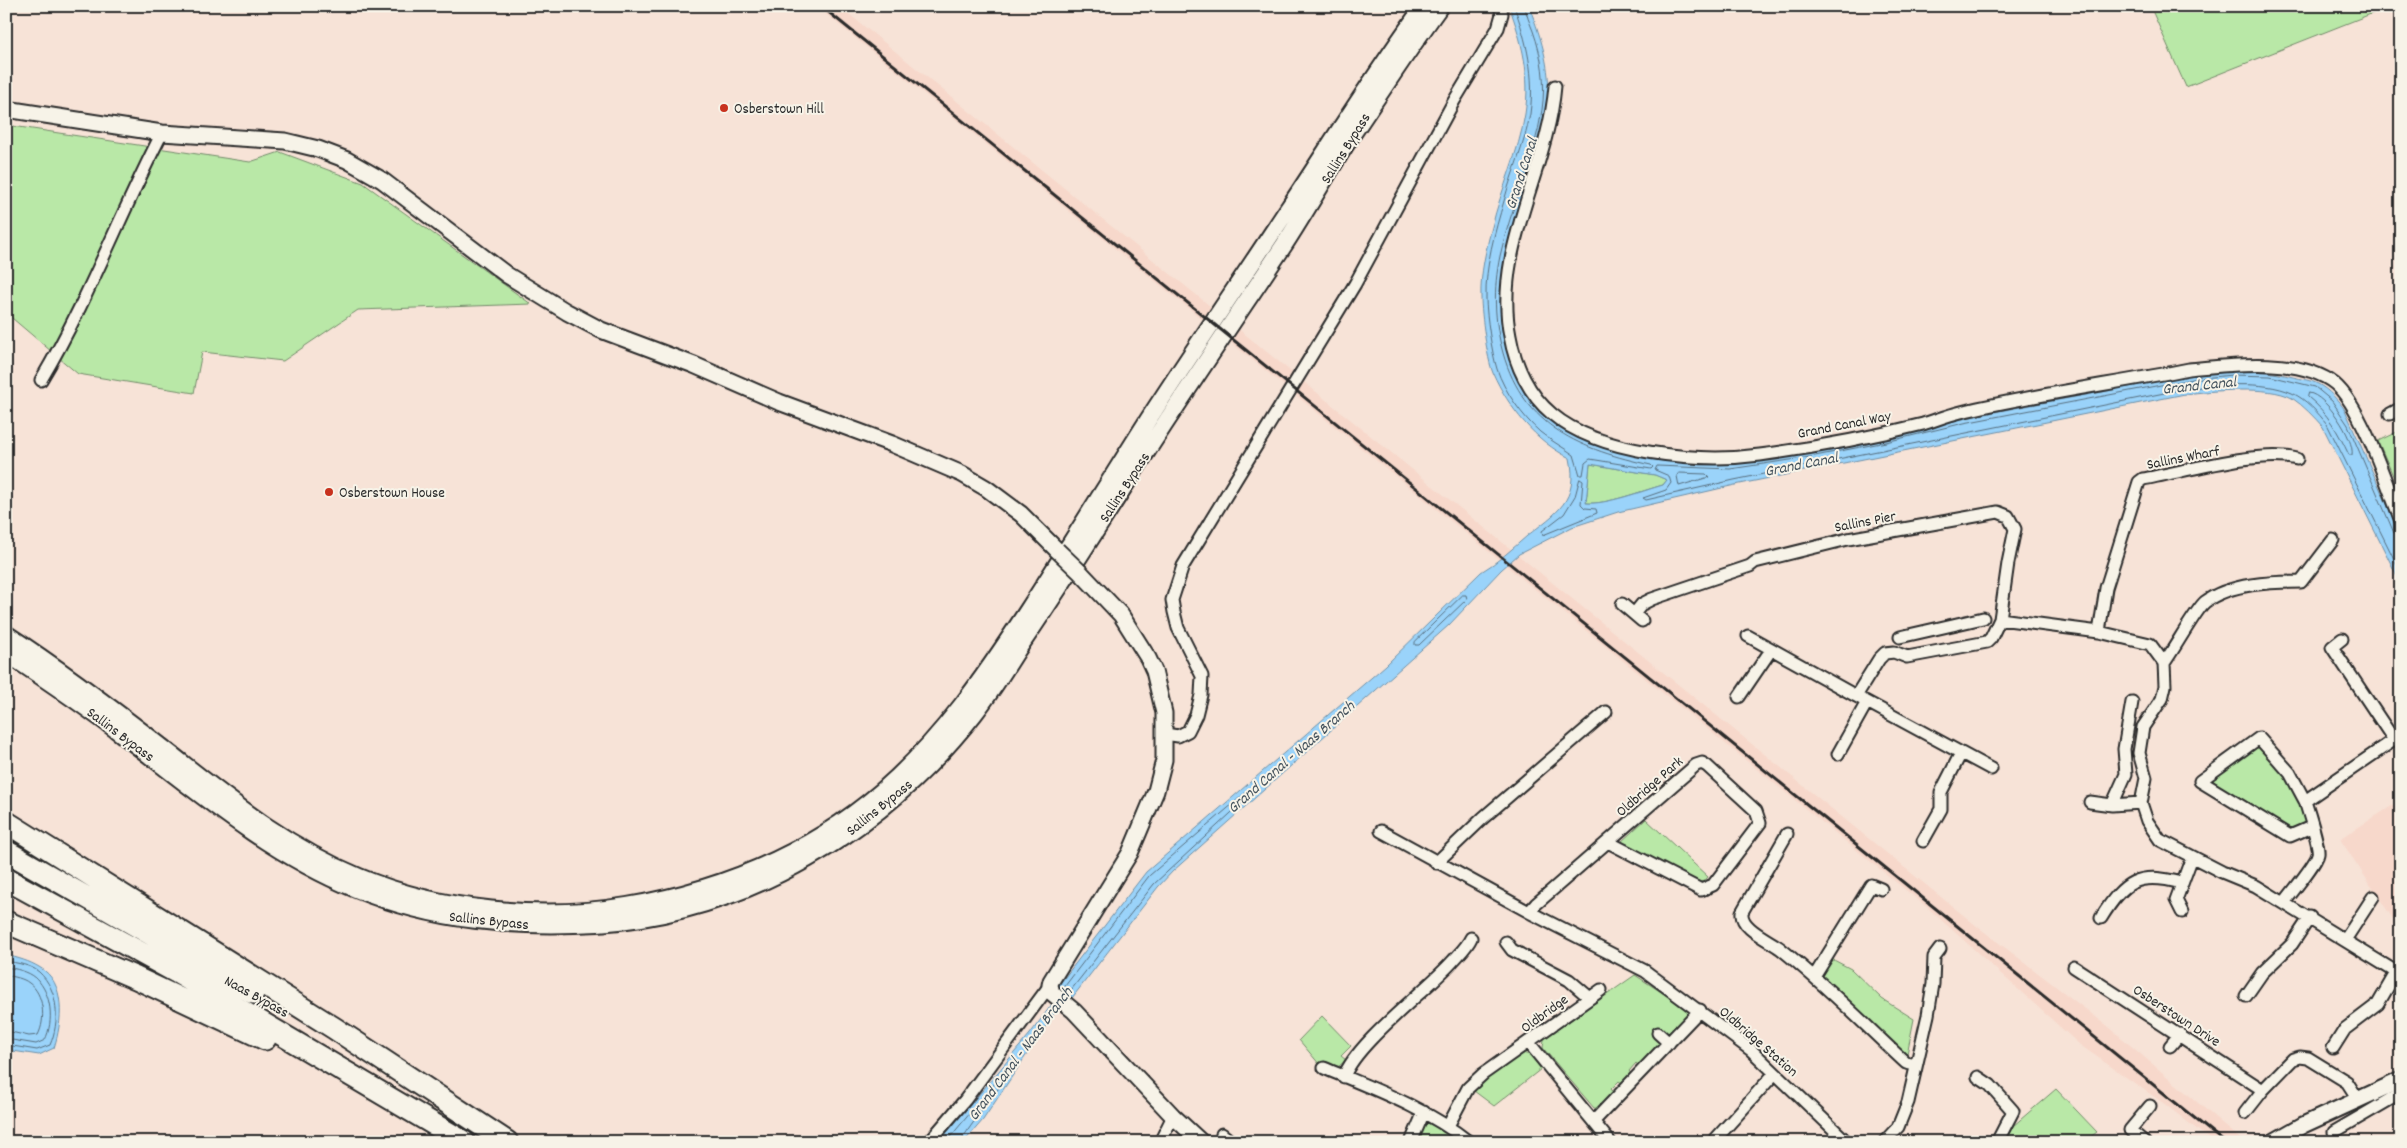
<svg xmlns="http://www.w3.org/2000/svg" width="2407" height="1148" viewBox="0 0 2407 1148" font-family="Dekko,sans-serif">
  <rect width="100%" height="100%" fill="#f7e3d7"/>
  <filter id="ink" filterUnits="userSpaceOnUse"><feTurbulence type="fractalNoise" baseFrequency=".02" numOctaves="2"/><feDisplacementMap in="SourceGraphic" scale="10" xChannelSelector="R" yChannelSelector="G"/><feConvolveMatrix kernelMatrix="1 2 1 2 8 2 1 2 1" color-interpolation-filters="sRGB"/></filter>
  <g filter="url(#ink)">
    <path fill="#f7d8cb" d="M816,6H839L1978,927L2109,1027L2244,1142H2213L2166,1105L2080,1045L1928,908Z
      M2401,800V931L2340,839Z"/>
    <path fill="#b9e8a7" stroke="#728a69" d="M2150,6H2391L2186,87Z
      M6,125L250,162L280,152L363,183L531,304L358,310L283,361L202,352L194,393L78,374L6,313Z
      M2401,430V494L2378,441Z
      M1590,464L1655,475L1667,480L1663,485C1641,491 1606,505 1586,503Z
      M2260,740L2303,799L2309,829L2288,835L2203,781Z
      M1646,819L1708,877L1701,885L1621,842Z
      M1830,958L1851,969L1882,999L1914,1019L1907,1054H1904L1823,980L1822,972Z
      M1635,975L1689,1010L1690,1016L1670,1037L1660,1027L1654,1032L1664,1043L1641,1067L1636,1063L1629,1071L1633,1076L1624,1085L1619,1081L1611,1089L1615,1094L1601,1109L1594,1108L1543,1048L1544,1039Z
      M1322,1016L1351,1046L1341,1056L1346,1060L1338,1067L1324,1061L1320,1065L1299,1040Z
      M1522,1053L1530,1055L1541,1069L1494,1106L1474,1091L1481,1082Z
      M2056,1089L2097,1132L2084,1142H2005L2013,1126Z
      M1428,1123L1451,1134L1462,1142H1416L1421,1130Z"/>
    <path fill="#9ad3fa" stroke="#6e90a7" fill-rule="evenodd" d="M1509,6H1529C1542,40 1553,74 1547,111C1534,193 1483,266 1508,351C1515,379 1528,402 1550,420C1567,433 1587,442 1607,448C1723,487 1848,444 1962,419C2014,407 2066,399 2118,389C2177,378 2235,362 2293,377C2301,379 2311,380 2318,384C2329,390 2338,400 2345,410L2401,536V584L2323,427C2314,417 2304,406 2292,398C2269,385 2211,391 2185,394L1735,485L1618,512L1572,527L1519,554L1501,570L1449,625L1173,871L1158,887L1072,998L1068,996L1055,1012L983,1120L964,1142H939L1030,1034L1061,992L1058,986L1146,872L1386,665L1481,572C1498,562 1512,549 1527,536C1557,512 1579,501 1570,458C1536,442 1508,407 1493,373C1487,359 1481,313 1481,298C1480,274 1486,249 1492,227C1501,189 1519,152 1525,114C1531,76 1522,41 1509,6ZM1590,464L1655,475L1667,480L1663,485C1642,491 1606,505 1586,503Z
      M6,955C18,958 29,961 39,967C67,982 62,1023 54,1048L39,1055L6,1050Z"/>
    <g fill="none" stroke-linecap="round" stroke-linejoin="round">
      <path stroke="#576e7e" stroke-width="1" d="M1514,6C1527,41 1535,76 1530,114C1525,144 1512,172 1504,201C1495,231 1485,266 1486,298C1486,315 1492,353 1497,369C1504,391 1523,417 1540,432C1551,441 1563,447 1574,455L1580,475H1583L1585,463L1590,459L1651,469L1653,467L1651,465C1581,450 1524,427 1503,353C1494,321 1493,289 1500,256C1511,206 1534,160 1542,110C1546,83 1542,56 1533,31C1530,23 1526,15 1525,6
        M2309,393C2326,395 2355,439 2352,455H2349C2338,432 2328,413 2308,397Z
        M1679,473L1706,474L1709,477L1679,486L1677,476Z
        M1580,479L1583,481L1581,504L1585,508L1596,509L1597,513L1543,535L1542,531L1564,514L1575,496Z
        M2401,536L2394,533L2348,425L2332,401L2315,387L2270,376L2232,375L2192,379L1964,423L1886,442L1810,457L1730,469L1657,466L1655,470L1669,476L1671,483L1666,490L1643,498L1646,500L1734,480L2184,389C2215,385 2263,380 2292,393C2306,399 2318,413 2327,424L2401,573
        M1463,595H1466L1467,599L1419,645H1415V642Z
        M1253,787H1256V790L1154,884L1071,990H1066L1065,986L1149,876Z
        M6,961C17,963 31,965 39,972C59,990 60,1022 50,1045L37,1050L6,1045
        M6,967C16,969 28,971 36,978C52,994 54,1021 45,1040L36,1044L6,1039
        M6,975C14,977 23,978 29,983C44,993 46,1020 38,1035L29,1036L6,1031
        M946,1142L1002,1075L1005,1074L1006,1078C1000,1087 961,1137 961,1142"/>
      <defs>
        <path id="minor" d="M1555,86C1548,171 1493,249 1510,336C1515,365 1529,395 1552,414C1599,454 1701,463 1760,455C1812,448 1872,437 1923,424C1936,420 1948,415 1961,412C2036,394 2113,384 2189,369C2229,365 2301,356 2335,384C2362,407 2387,486 2401,521
          M41,380C88,301 120,214 162,133
          M2390,414L2401,408
          M1622,604L1642,621
          M1634,614L1642,604L1652,599L1750,566L1755,562L1848,539L1998,512L2008,516L2015,529L2008,563L2000,619L2099,632L2150,644L2164,663
          M2099,632L2106,588L2139,482L2143,479C2183,472 2261,449 2297,459
          M1748,636L1856,696
          M1900,637L1983,618
          M2164,663L2165,686L2162,699L2143,727L2139,753L2146,778L2141,803L2147,821L2160,840L2222,872L2256,886L2401,975
          M2164,663C2173,651 2197,608 2205,602C2230,583 2272,582 2301,582L2333,540
          M1739,697L1771,650
          M1165,734L1178,736L1188,731L1196,715L1201,695L1202,676L1178,628L1174,612L1172,600L1183,566L1355,284L1454,101L1498,28L1502,14L1500,6
          M1838,754L1867,702
          M1991,769L1856,696L1879,659L1885,653L1894,652L1907,657L1987,642L1991,638L2000,619
          M2305,801L2290,773L2259,738L2200,781L2290,836L2311,827
          M2090,802L2112,805L2141,803
          M2112,805L2126,774L2124,749L2132,702
          M1381,831L1529,912L1645,971L1751,1050L1847,1142
          M1787,834L1742,912C1740,929 1770,940 1781,949C1825,984 1865,1025 1906,1063L1916,1065
          M1923,841L1941,809V792L1961,753
          M1436,863L1483,818L1606,712
          M2284,903C2291,893 2316,864 2318,854C2320,847 2308,811 2305,801L2394,740L2332,647L2342,639
          M1529,912L1536,904L1696,765L1702,763L1707,766L1756,811L1760,823L1713,885L1701,890L1608,842
          M2182,912L2176,900L2192,857
          M2101,918C2124,881 2138,871 2182,883
          M2345,940L2373,897
          M2074,967L2263,1090L2293,1059L2300,1057L2308,1058L2347,1082L2358,1099
          M1814,977L1871,885L1881,889
          M2246,996L2262,973L2292,944L2310,917
          M1590,998L1601,990
          M1658,1033L1669,1043
          M1529,1043L1610,1142
          M2170,1046L2180,1034
          M2333,1048L2345,1029L2378,1004L2396,973
          M1324,1068C1374,1089 1426,1108 1469,1142
          M1344,1077C1355,1044 1427,990 1452,962C1459,954 1467,947 1471,938
          M1978,1077L1990,1085L2013,1111L1997,1142
          M2245,1113L2263,1090
          M1594,1121L1700,1010
          M1448,1126L1468,1088L1483,1074L1590,998L1569,980L1512,950L1506,942
          M2334,1132L2401,1093
          M1222,1134L1232,1142
          M929,1142L965,1100L1050,985
          M1160,1142L1173,1116
          M1411,1142L1424,1112
          M1713,1142L1775,1073
          M1884,1142L1898,1127L1908,1102L1928,1015L1933,984L1934,957L1940,949
          M2144,1142L2130,1130L2150,1106"/>
        <path id="tertiary" d="M6,109L162,133L285,141L318,149L347,160L382,180L507,275L567,312L601,330L694,365L779,402L892,444L962,474L986,488L1021,514L1057,550
          M1081,573L1121,615L1148,658L1154,671L1164,713V760L1156,791L1130,853L1051,981L1050,985L1052,993L1074,1011L1173,1116L1201,1142
          M2273,1142L2303,1125L2401,1080"/>
        <path id="secondary" d="M6,634C63,671 118,713 172,755C233,803 285,846 359,877C440,911 541,920 627,906C720,890 809,854 882,791C942,739 985,676 1028,610C1069,547 1108,483 1148,420C1194,349 1242,279 1288,209C1333,141 1376,72 1424,6
          M6,653C47,680 88,708 127,738C200,794 270,854 356,889C434,921 515,928 598,923C748,913 882,831 974,714C990,694 1004,671 1018,649C1063,584 1104,517 1147,451C1192,382 1238,314 1284,245C1307,210 1328,172 1351,136C1380,93 1409,49 1440,6"/>
        <path id="motorway" d="M6,822L334,1028L507,1142
          M6,851L253,993
          M6,879L176,972L464,1142
          M6,922L136,978L265,1039"/>
      </defs>
      <use href="#minor" stroke="#2b2b2b" stroke-width="15"/>
      <use href="#tertiary" stroke="#2b2b2b" stroke-width="19"/>
      <use href="#secondary" stroke="#2b2b2b" stroke-width="20"/>
      <use href="#motorway" stroke="#2b2b2b" stroke-width="25"/>
      <use href="#minor" stroke="#f7f3e8" stroke-width="11"/>
      <use href="#tertiary" stroke="#f7f3e8" stroke-width="15"/>
      <use href="#secondary" stroke="#f7f3e8" stroke-width="16"/>
      <use href="#motorway" stroke="#f7f3e8" stroke-width="21"/>
      <path stroke="#2b2b2b" stroke-width="3" d="M821,6L2224,1142"/>
      <defs>
        <path id="tertiary-bridge" d="M1057,550L1081,573"/>
      </defs>
      <use href="#tertiary-bridge" stroke="#2b2b2b" stroke-width="19" stroke-linecap="butt"/>
      <use href="#tertiary-bridge" stroke="#f7f3e8" stroke-width="15"/>
    </g>
  </g>
  <g fill="#c8321e" stroke="#f7f3e8" stroke-width="2">
    <circle cx="724" cy="108" r="5"/>
    <circle cx="329" cy="492" r="5"/>
  </g>
  <g text-anchor="middle" stroke-width="4" stroke-linejoin="round" paint-order="stroke">
    <g font-size="15" fill="#2b2b2b" stroke="#f7f3e8" text-anchor="start">
      <text x="734" y="113">Osberstown Hill</text>
      <text x="339" y="497">Osberstown House</text>
    </g>
    <g font-size="15" fill="#2b2b2b" stroke="#f7f3e8">
      <text transform="translate(1345 148) rotate(-58)" y="5">Sallins Bypass</text>
      <text transform="translate(1844 424) rotate(-11)" y="5">Grand Canal Way</text>
      <text transform="translate(2183 457) rotate(-11)" y="5">Sallins Wharf</text>
      <text transform="translate(1124 487) rotate(-57)" y="5">Sallins Bypass</text>
      <text transform="translate(1865 521) rotate(-11)" y="5">Sallins Pier</text>
      <text transform="translate(121 734) rotate(37)" y="5">Sallins Bypass</text>
      <text transform="translate(1649 786) rotate(-41)" y="5">Oldbridge Park</text>
      <text transform="translate(879 807) rotate(-39)" y="5">Sallins Bypass</text>
      <text transform="translate(489 920) rotate(6)" y="5">Sallins Bypass</text>
      <text transform="translate(257 996) rotate(29)" y="5">Naas Bypass</text>
      <text transform="translate(1544 1013) rotate(-36)" y="5">Oldbridge</text>
      <text transform="translate(2177 1015) rotate(33)" y="5">Osberstown Drive</text>
      <text transform="translate(1759 1041) rotate(41)" y="5">Oldbridge Station</text>
    </g>
    <g font-size="16" font-style="italic" fill="#47555f" stroke="#f7f3e8">
      <text transform="translate(1520 173) rotate(-72)" y="6">Grand Canal</text>
      <text transform="translate(2199 384) rotate(-6)" y="6">Grand Canal</text>
      <text transform="translate(1801 463) rotate(-11)" y="6">Grand Canal</text>
      <text transform="translate(1290 756) rotate(-41)" y="6">Grand Canal - Naas Branch</text>
      <text transform="translate(1019 1053) rotate(-53)" y="6">Grand Canal - Naas Branch</text>
    </g>
  </g>
  <rect width="2407" height="1148" fill="none" stroke="#f7f3e8" stroke-width="25"/>
  <rect x="12" y="12" width="2382" height="1123" fill="none" stroke="#2b2b2b" stroke-width="2" filter="url(#ink)"/>
</svg>
